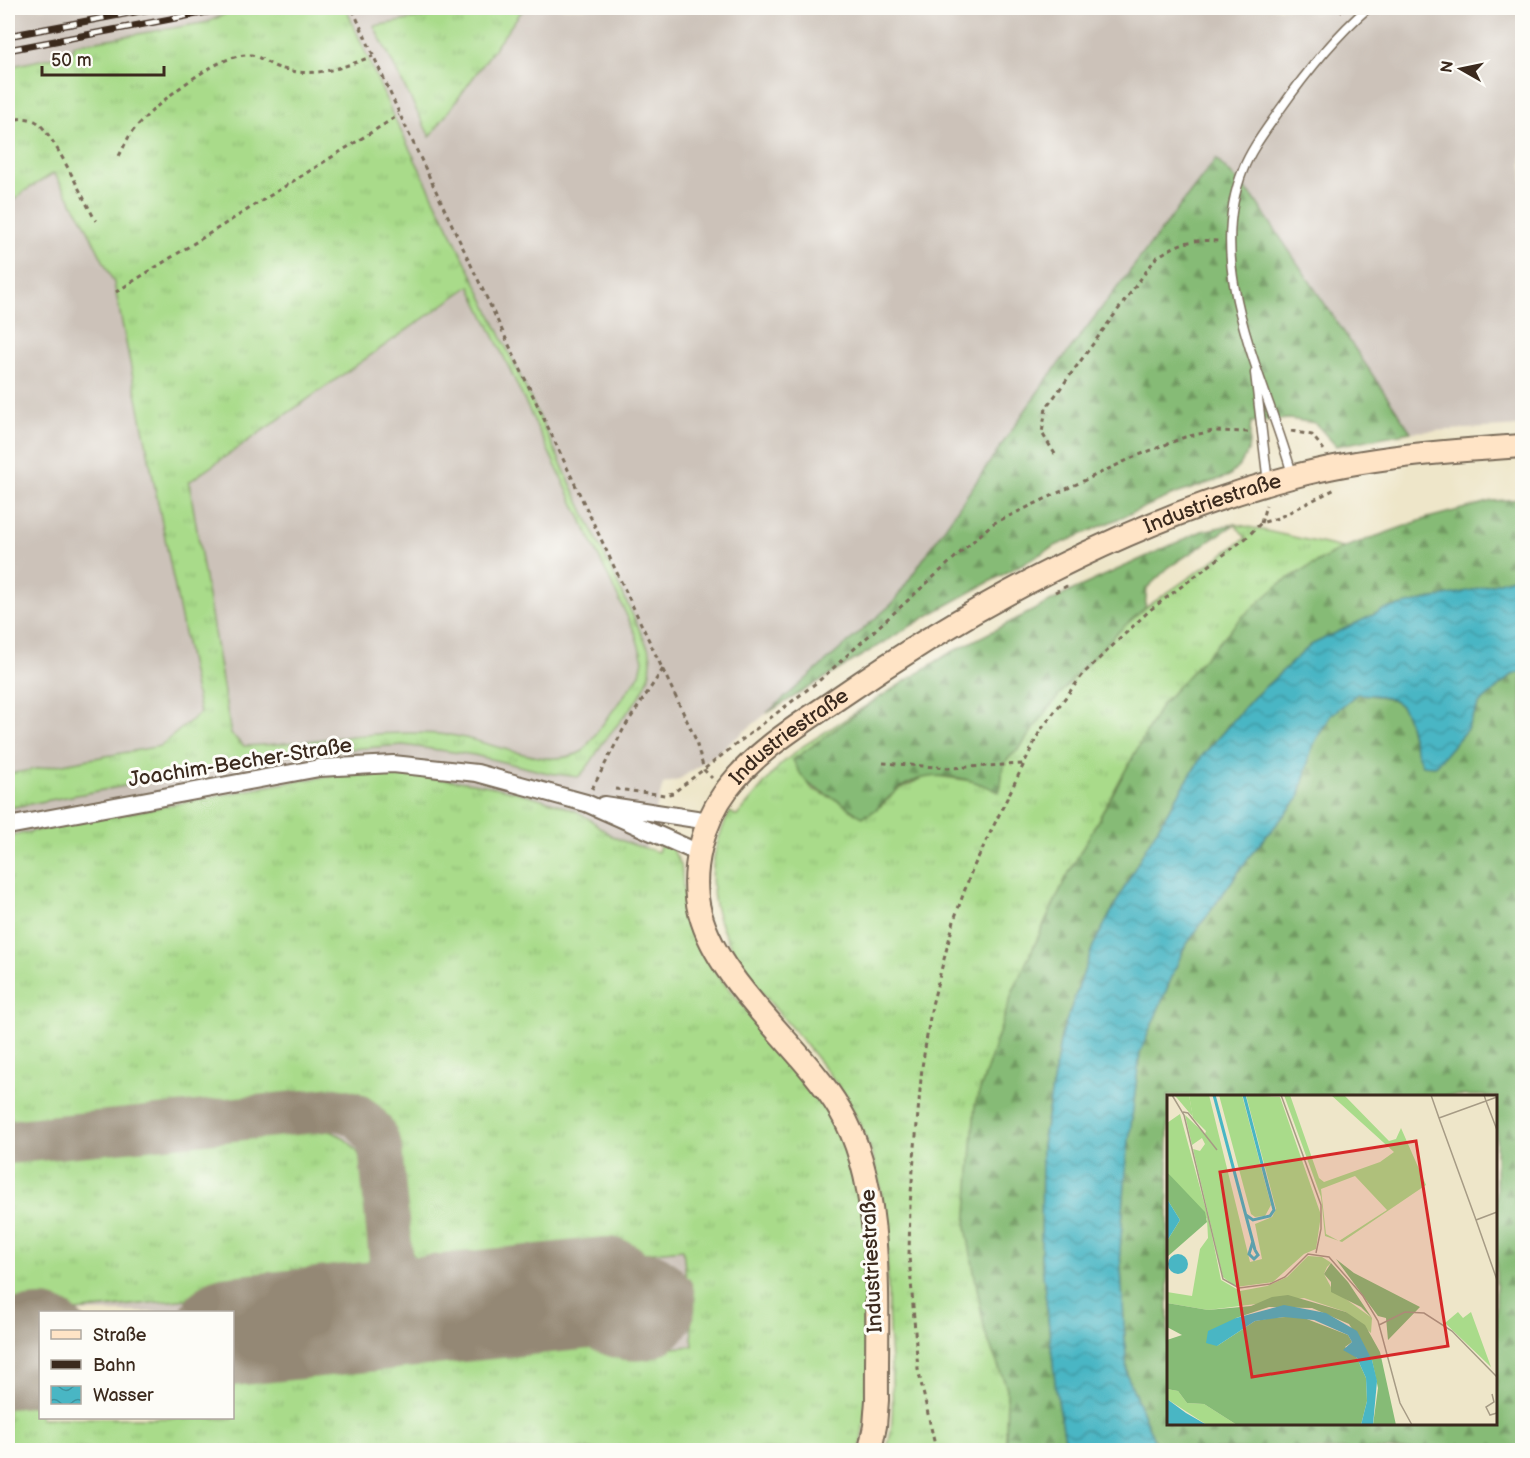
<svg xmlns="http://www.w3.org/2000/svg" width="1530" height="1458" viewBox="0 0 1530 1458" font-family="'Balsamiq Sans',sans-serif">
  <defs>
    <pattern id="grass-tufts" width="24" height="20" patternUnits="userSpaceOnUse" patternTransform="scale(1.5)"><rect width="24" height="20" fill="#a9db8a"/><path d="M3 7l-1-3M5 7V3M7 7l1-3M15 17l-1-3M17 17v-4M19 17l1-3" fill="none" stroke="#92bc77"/></pattern>
    <pattern id="forest-firs" width="22" height="20" patternUnits="userSpaceOnUse" patternTransform="scale(1.5)"><rect width="22" height="20" fill="#86bb76"/><path d="M5 1l3.5 6h-7zM16 11l3.5 6h-7z" fill="#6f9860"/></pattern>
    <pattern id="water-waves" width="16" height="10" patternUnits="userSpaceOnUse" patternTransform="scale(1.5)"><rect width="16" height="10" fill="#49b6c4"/><path d="M0 5q4-4 8 0t8 0" fill="none" stroke="#3e949f"/></pattern>
  </defs>
  <rect width="100%" height="100%" fill="#fdfcf7"/>
  <filter id="ink" filterUnits="userSpaceOnUse"><feTurbulence type="fractalNoise" baseFrequency=".0167" numOctaves="2"/><feDisplacementMap in="SourceGraphic" scale="12" xChannelSelector="R" yChannelSelector="G"/><feConvolveMatrix kernelMatrix="1 2 1 2 8 2 1 2 1" color-interpolation-filters="sRGB"/></filter>
  <filter id="wash" filterUnits="userSpaceOnUse"><feTurbulence type="fractalNoise" baseFrequency=".008" numOctaves="4" result="noise"/><feDisplacementMap in="SourceGraphic" scale="24" xChannelSelector="R" yChannelSelector="G"/><feGaussianBlur stdDeviation="1.35" result="paint"/><feColorMatrix in="noise" values="0 0 0 0 0 0 0 0 0 0 0 0 0 0 0 0 0 1.4 0 .05"/><feComposite in="paint" operator="in"/></filter>
  <g filter="url(#wash)">
    <rect width="100%" height="100%" fill="#eee6c9"/>
    <path fill="#ccc2b9" fill-rule="evenodd" d="M8,8H1522V426L1412,432L1336,446L1315,423L1289,419L1251,422L1248,451L1240,465L1229,476L1173,495L1055,546L929,615L767,713L715,755L678,780L663,784L645,851L687,936L862,1335L8,1450ZM40,1312H232V1418H40Z"/>
    <path fill="url(#grass-tufts)" stroke="#728254" stroke-width="1.5" fill-rule="evenodd" d="M238,8H346L392,113L476,283L650,652C657,688 624,714 605,740C595,753 591,767 578,777L548,773L474,755L403,745L298,753L8,808V774L160,746L200,713L114,283L83,220L54,173L26,190L8,205V67L72,53L73,45L208,22ZM470,286L635,633L643,660L640,674L583,751C548,772 489,740 450,735C381,727 313,744 244,746L231,734L189,482Z
      M476,8H524L430,137L374,26Z
      M1235,524L1343,548L1282,582L1162,704L1064,882L1013,991L985,1332L1007,1388L1006,1450H886C898,1424 890,1359 889,1329C886,1267 891,1200 867,1141C860,1124 851,1104 840,1089C782,1002 668,930 730,812L737,816L780,765L803,746L880,697L793,760L812,789L843,803L855,814L881,806L897,790L929,775L980,782L1003,768L1008,758L1018,750L1057,695L1105,642L1145,608L1246,538Z
      M381,774C447,777 515,786 576,811C589,816 601,830 614,837C627,844 643,847 658,852L661,843L672,849L681,864L685,907L697,946L728,988L779,1044L838,1124L864,1203L870,1381L860,1450H8V1392L40,1389V1418H232L233,1369L580,1334L619,1353L693,1346L683,1249L458,1272C436,1271 412,1264 406,1240C389,1159 417,1090 301,1098L8,1128V836L280,784L335,775Z
      M302,1126C355,1128 368,1160 374,1207C377,1237 377,1263 350,1282L8,1318V1157Z"/>
    <path fill="url(#forest-firs)" stroke="#60724a" stroke-width="1.5" fill-rule="evenodd" d="M1216,159L1253,197L1411,432L1336,446L1315,423L1289,419L1251,422L1248,451L1240,465L1229,476L1173,495L1055,546L929,615L767,713L893,603L1044,383Z
      M1522,499V575L1311,645L1253,698L1202,756L1145,849L1093,946L1061,1036L1042,1145L1041,1256L1056,1390L1067,1450H1006L1007,1388L985,1332L966,1227L975,1105L1013,991L1064,882L1162,704L1242,617L1282,582L1343,548L1428,518L1492,501Z
      M1235,524L1169,567L1147,588L1145,608C1095,651 1060,690 1022,745C1017,753 1007,756 1004,765C1001,773 1003,782 999,792C967,776 926,767 896,791C885,800 877,812 863,817C854,813 848,807 840,802C813,785 808,791 793,760L880,697L948,654L1073,590L1202,531Z
      M1522,672V1450H1158L1127,1375L1120,1250L1127,1158L1140,1053L1184,948L1252,853L1299,798L1312,747L1330,716L1357,694C1423,697 1399,720 1422,765L1435,766L1467,729L1479,704L1512,675ZM1168,1096H1496V1424H1168Z"/>
    <path fill="url(#water-waves)" stroke="#427071" stroke-width="1.5" d="M1522,575V672L1512,675L1479,704L1467,729L1435,766L1422,765C1400,722 1423,696 1357,694L1330,716L1312,747L1299,798L1252,853L1184,948L1140,1053L1127,1158L1120,1250L1127,1375L1158,1450H1067L1056,1390L1041,1256L1042,1145L1061,1036L1093,946L1145,849L1202,756L1253,698L1311,645L1385,609L1472,590Z"/>
    <g fill="none" stroke-linecap="round" stroke-linejoin="round">
      <path stroke="#948874" stroke-width="44" d="M8,1142L335,1109C359,1111 372,1126 380,1147L392,1271C385,1299 374,1310 347,1319
        M392,1271C414,1318 448,1309 491,1304
        M539,1300C577,1309 627,1362 664,1327C674,1317 675,1305 672,1292C643,1256 637,1284 607,1292"/>
      <path stroke="#948874" stroke-width="110" d="M232,1331L607,1292
        M8,1354L40,1351"/>
    </g>
  </g>
  <g filter="url(#ink)">
    <g fill="none" stroke-linecap="round" stroke-linejoin="round">
      <defs>
        <path id="lane" d="M1255,373L1268,483
          M1292,474C1266,380 1203,269 1243,170C1251,149 1266,130 1279,111C1305,74 1334,37 1368,8"/>
        <path id="street" d="M604,805L709,821
          M8,826L319,768L393,764L477,773L586,803L699,853"/>
        <g id="secondary">
          <path id="s1" d="M870,1450L875,1426L877,1400C876,1312 886,1186 840,1110C802,1046 719,985 700,913C689,872 703,821 728,788C757,750 798,726 837,699C972,605 1130,520 1291,477C1366,457 1445,451 1522,446"/>
        </g>
      </defs>
      <use href="#lane" stroke="#7a6c5a" stroke-width="11"/>
      <use href="#street" stroke="#7a6c5a" stroke-width="20"/>
      <use href="#secondary" stroke="#7a6c5a" stroke-width="26"/>
      <path stroke="#7a6c5a" stroke-width="3" stroke-dasharray="4.5 4.5" stroke-linecap="butt" d="M1340,8L1344,15
        M353,10L400,115L681,708L695,738L704,770L712,778
        M8,122C16,118 26,117 35,121C51,128 85,203 96,221
        M119,156C123,149 126,141 130,135C147,110 219,51 251,55C260,56 270,66 280,68C314,79 341,68 373,56
        M116,292L399,115
        M1291,431L1312,435L1324,450
        M1055,454L1042,433L1046,408L1156,258C1179,242 1191,239 1219,241
        M1261,523L1266,505
        M1055,592L1071,584
        M883,763L949,768L1023,764
        M592,789L624,728L663,669
        M615,789L665,795L673,793L821,679L992,524L1134,457L1185,437L1213,431L1252,432
        M936,1450L918,1369L909,1256L910,1204L922,1067L932,1005L955,917L972,870L1040,731L1084,673L1150,610L1246,538L1261,523L1278,518L1337,488"/>
      <use href="#lane" stroke="#fff" stroke-width="8"/>
      <use href="#street" stroke="#fff" stroke-width="16"/>
      <use href="#secondary" stroke="#ffe4c6" stroke-width="22"/>
      <defs>
        <path id="rail" d="M8,36L156,8
          M8,50L228,8"/>
      </defs>
      <use href="#rail" stroke="#3b2a1e" stroke-width="7"/>
      <use href="#rail" stroke="#fdfcf7" stroke-width="4.5" stroke-dasharray="14" stroke-linecap="butt"/>
    </g>
  </g>
  <g text-anchor="middle" stroke-width="6" stroke-linejoin="round" paint-order="stroke">
    <g font-size="21" fill="#3b2a1e" stroke="#fdfcf7">
      <text dy="7" stroke="none"><textPath href="#s1" startOffset="1288">Industriestraße</textPath></text>
      <text dy="7" stroke="none"><textPath href="#s1" startOffset="802">Industriestraße</textPath></text>
      <text transform="translate(240 762) rotate(-9)" y="7">Joachim-Becher-Straße</text>
      <text transform="translate(871 1261) rotate(-93)" y="7">Industriestraße</text>
    </g>
  </g>
  <g transform="translate(1167 1095)">
    <rect width="330" height="330" fill="#eee6c9"/>
    <path d="M22,0H42L83,167L95,164L88,129L105,122L109,114L79,0L113,2L154,120L149,154L137,159L106,187L69,192L56,182L26,54L33,56L38,49L35,43L25,50L18,20L38,39L39,36L26,23ZM52,0H75L104,110L98,121L88,122L84,119ZM117,0H123L152,83L157,87L213,67L227,57L164,0H177L222,46L229,44L234,33L259,90L175,147L158,141L154,102ZM188,81L220,115L172,146L159,139L154,94ZM13,19L42,126L54,185L73,196L100,191L120,182L141,161L155,162L163,167L174,179L164,168L160,172L157,179L165,194L205,223L204,238L179,217L137,203L41,215L0,208V197L25,201L33,154L41,143L40,124L0,77V28ZM291,217L296,223L304,217L324,272L278,228ZM0,294L11,296L20,308L37,309L70,330H40L0,304Z" fill="#a9db8a" fill-rule="evenodd"/>
    <path d="M0,77L38,117L40,127L0,162V146L13,125L0,104ZM169,164L187,178L253,212L221,245L219,223L211,221ZM164,168L181,187L205,223L194,212L164,197V187L157,179ZM121,200L179,217L198,230L213,257L229,330H206L211,293L205,265L182,229L145,213L102,212L69,223L50,251L88,226L105,223L132,221L181,240L185,247L178,252L190,263L199,283L200,306L194,330H70L37,309L20,308L11,296L0,294V245L15,240L0,232V208L41,215L84,211L105,202Z" fill="#86bb76"/>
    <path d="M7,0H22L26,22L10,3Z" fill="#a9db8a"/>
    <path d="M0,104L13,125L0,146ZM1 169a10 10 0 1 1 20 0a10 10 0 1 1-20 0ZM117,210L159,218L190,236L205,265L210,286L206,330H194L200,306L199,283L190,263L176,255L185,247L181,240L147,225L117,222L88,226L50,251L39,248L41,236L69,223ZM0,304L19,318L40,330H0Z" fill="#49b6c4"/>
    <path fill="none" stroke="#49b6c4" stroke-width="3" d="M47,0L88,155M77,0L107,115L103,121L86,125L79,120M86,146L82,159L87,164L91,160L88,155"/>
    <path fill="none" stroke="#a69b85" stroke-width="1.5" d="M5,0L17,20L56,184L72,193L103,189L118,182L141,159L162,162L196,201L211,226L233,308L245,330M114,0L154,110V134L149,158M264,0L272,23L319,6L317,0M330,2L319,6L330,35M16,17L21,18L50,55M272,23L309,125M330,117L309,125L330,185M212,230L238,217L257,218L285,236L330,282M325,299L327,307L319,312L323,320L330,318"/>
    <path fill="#d62828" fill-opacity="0.15" stroke="#d62828" stroke-width="3" d="M249,46L281,251L85,282L53,77Z"/>
    <rect width="330" height="330" fill="none" stroke="#3b2a1e" stroke-width="3"/>
  </g>
  <rect width="1530" height="1458" fill="none" stroke="#fdfcf7" stroke-width="30"/>
  <rect x="39" y="1311" width="195" height="108" fill="#fdfcf7" stroke="#afa8a0" stroke-width="1.5"/>
  <rect x="51" y="1330" width="30" height="9" fill="#ffe4c6" stroke="#afa8a0" stroke-width="1.5"/>
  <text x="93" y="1341" font-size="18" fill="#3b2a1e">Straße</text>
  <rect x="51" y="1360" width="30" height="9" fill="#3b2a1e" stroke="#afa8a0" stroke-width="1.5"/>
  <text x="93" y="1371" font-size="18" fill="#3b2a1e">Bahn</text>
  <rect x="51" y="1386" width="30" height="18" fill="url(#water-waves)" stroke="#afa8a0" stroke-width="1.5"/>
  <text x="93" y="1401" font-size="18" fill="#3b2a1e">Wasser</text>
  <g transform="translate(1461 69) rotate(279)" stroke="#fdfcf7" stroke-width="4.5" paint-order="stroke">
  <path d="M0-4.5L10 22L0 15L-10 22Z" fill="#3b2a1e"/>
  <text y="-9" font-size="16" font-weight="bold" text-anchor="middle" fill="#3b2a1e">N</text>
  </g>
  <path d="M42 66v9h122v-9" fill="none" stroke="#3b2a1e" stroke-width="3"/>
  <text x="51" y="66" font-size="18" fill="#3b2a1e" stroke="#fdfcf7" stroke-width="4.5" paint-order="stroke">50 m</text>
</svg>
